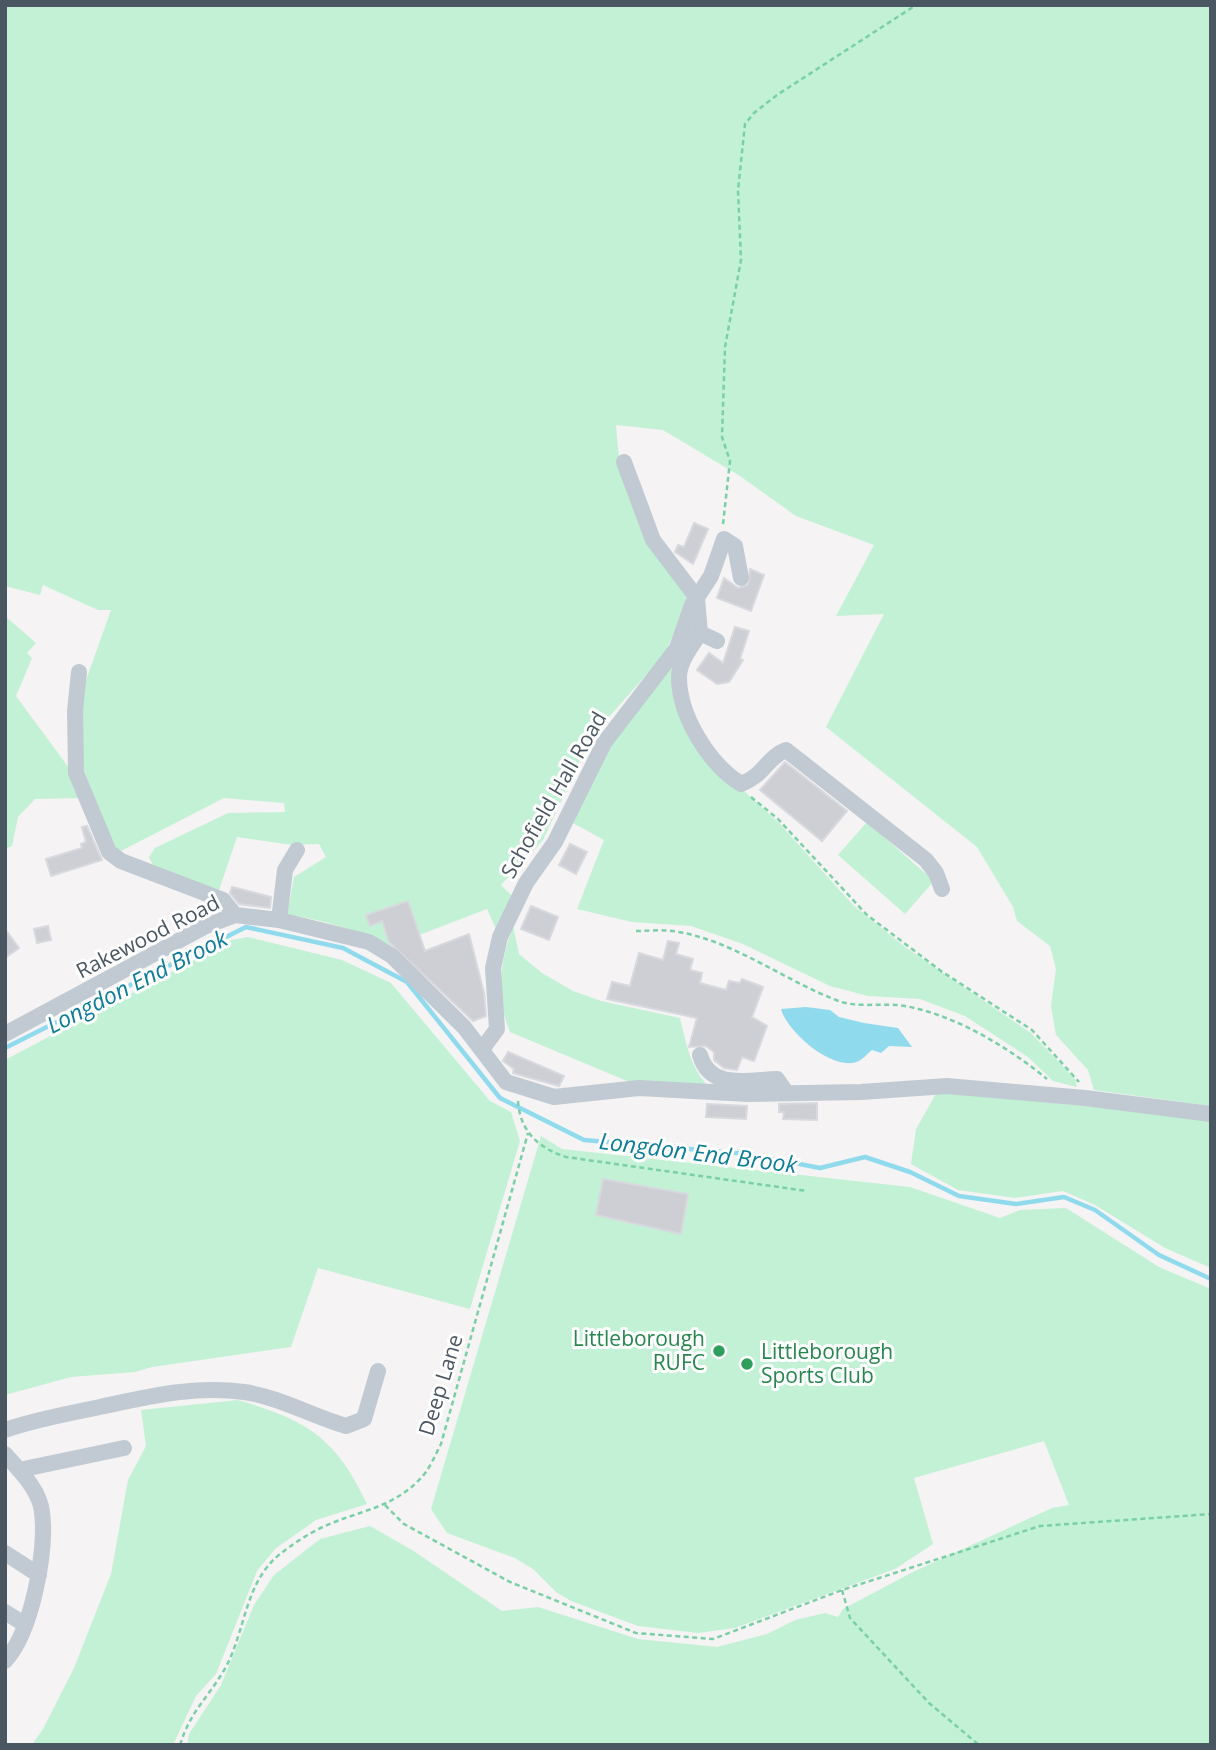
<svg xmlns="http://www.w3.org/2000/svg" width="1216" height="1750" viewBox="0 0 1216 1750" font-family="'Open Sans',sans-serif">
  <rect width="100%" height="100%" fill="#f5f3f3"/>
  <path fill="#c3f1d5" d="M5,5H1211V1106L1094,1090L1088,1070L1056,1035L1051,1006L1056,969L1050,946L1017,921L1013,907L977,847L826,727L884,614L836,616L874,545L796,516L740,476L663,430L616,425L620,470L690,598L664,655L591,737L543,840L501,885L511,895L504,924L496,929L487,909L419,935L408,902L370,926L382,921L391,946C359,931 321,919 287,915L294,877L326,857L319,844L292,845L237,837L218,893L155,869L149,857L155,848L228,813L285,812L284,803L224,798L117,853L85,779L81,750L84,686L111,610H98L43,585L40,595L5,586Z
    M5,616L36,643L27,653L32,658L16,696L69,768L79,798L35,799L18,817L12,846L5,849Z
    M681,650L674,689L708,758L779,823L853,905L905,947L1031,1033L1075,1079L1077,1087L1053,1081L1028,1057L965,1016L920,999L868,996L830,986L743,944L691,926L632,922L577,909L604,840L571,822L607,747Z
    M867,822L934,881L905,914L838,855Z
    M513,926L519,954L542,973L573,991L601,1001L680,1018C686,1042 690,1067 708,1086L627,1081L510,1032C495,995 500,963 513,926Z
    M248,937L342,960L391,983L490,1101L511,1112L520,1141L470,1309L318,1268L291,1347L152,1367L135,1372L71,1377L5,1395V1060L232,940Z
    M937,1092L1211,1118V1268L1165,1248L1095,1205L1063,1191L1015,1198L958,1190L911,1164L916,1129Z
    M541,1136L562,1149L910,1187L1000,1218L1020,1210L1066,1208L1159,1267L1211,1289V1745H187L189,1734L221,1685L254,1605L274,1575L320,1539L370,1526L412,1550L502,1611L538,1607L638,1639L717,1647L767,1634L795,1620L825,1613L838,1617L843,1609L913,1572L1052,1508L1069,1505L1044,1441L914,1478L933,1544L895,1569L735,1628L698,1633L638,1626L571,1601L556,1592L533,1569L515,1558L447,1533L431,1509Z
    M238,1400C306,1420 336,1437 367,1504L316,1520L275,1549L257,1571L216,1674L196,1696L173,1745H32L43,1729L74,1668L111,1574L128,1480L146,1446L141,1410Z"/>
  <path fill="#90daee" d="M806,1007L830,1010L839,1017L864,1023L898,1028L912,1047L889,1046L881,1053L872,1050C868,1053 863,1059 859,1061C834,1073 787,1032 781,1009Z"/>
  <g fill="none" stroke-linecap="round" stroke-linejoin="round">
    <path stroke="#90daee" stroke-width="4.5" d="M5,1048L246,927L343,948L407,982L500,1098L584,1140L748,1154L820,1168L865,1157L910,1172L959,1196L1016,1204L1064,1197L1095,1210L1159,1255L1211,1279"/>
  </g>
  <path fill="#cdcfd5" stroke="#d7d9de" stroke-width="2" d="M694,523L708,529L693,564L675,552L678,545L684,547Z
    M750,569L764,575L751,611L717,598L724,578L738,588L748,585Z
    M735,627L749,631L740,659L743,660L729,682L717,684L697,670L709,653L723,663Z
    M785,762L847,811L822,841L760,790Z
    M87,826L102,860L51,876L46,859L82,848L81,844L86,842L82,827Z
    M570,844L587,852L576,874L559,865Z
    M232,887L271,897L270,908L239,904L230,893Z
    M408,901L425,951L469,934L484,993L486,1016L473,1021L389,942L382,921L370,926L366,915Z
    M531,906L558,917L549,940L521,929Z
    M48,926L51,940L37,943L34,929Z
    M5,929L19,948L5,958Z
    M668,941L679,943L676,954L693,959L690,970L702,973L700,983L726,990L729,981L740,983L742,979L763,987L752,1017L767,1026L754,1061L742,1057L737,1070L724,1068L714,1060V1052L706,1046L689,1047L697,1018L607,999L612,982L630,986L639,953L663,960Z
    M508,1052L564,1076L559,1086L513,1073L514,1069L503,1061Z
    M817,1103V1120L783,1119L784,1112H779V1104Z
    M707,1104L747,1106L746,1119L706,1117Z
    M603,1179L688,1194L681,1234L596,1215Z"/>
  <g fill="none" stroke-linecap="round" stroke-linejoin="round">
    <path stroke="#7ad0a6" stroke-width="2.5" stroke-dasharray="5 3.5" stroke-linecap="butt" d="M723,524L730,461L722,437L725,347L741,260L738,190L745,124L754,113L777,95L916,5
      M751,797L778,819L867,915L941,971L1032,1030L1079,1082
      M636,931C650,931 665,929 679,932C735,942 784,980 836,1000C857,1009 883,1002 905,1006C955,1015 1008,1047 1047,1079
      M518,1101C520,1132 539,1148 566,1157L807,1191
      M385,1505L404,1524L510,1582L636,1633L713,1639L842,1590L1040,1526L1211,1514
      M842,1590L850,1618L929,1703L979,1745
      M180,1745C190,1712 206,1700 223,1672C246,1634 243,1584 280,1554C293,1544 309,1533 325,1526C358,1511 392,1508 419,1480C429,1471 435,1455 441,1444L528,1133"/>
    <path stroke="#c1cad2" stroke-width="16" d="M624,462L653,540L697,598L700,633L717,641
      M700,633C692,646 679,661 679,677C679,716 709,764 741,784C765,775 767,757 786,750L926,860L936,873L942,889
      M79,672L75,711L76,773L109,852L121,861L223,900L235,915
      M279,920L285,870L297,850
      M5,1034L206,926L235,915L279,920L369,942L392,956L464,1027L506,1082L554,1097L639,1088L748,1094L861,1092L947,1086L1085,1098L1211,1114
      M483,1048L497,1029L493,968L500,937L526,883L555,842L604,743L677,648L692,605L711,576L724,539L735,546L741,578
      M700,1055C710,1090 747,1080 777,1079L786,1092
      M5,1430C37,1419 67,1414 100,1407C147,1397 195,1385 244,1392C279,1397 312,1416 346,1426L364,1419L378,1371
      M5,1454C19,1470 40,1490 42,1512C47,1551 32,1632 5,1661
      M19,1470L124,1448
      M5,1553L39,1575
      M5,1612L24,1624"/>
  </g>
  <g fill="#2e9e5b" stroke="#fff" stroke-width="2.5">
    <circle cx="719" cy="1351" r="7"/>
    <circle cx="747" cy="1364" r="7"/>
  </g>
  <g text-anchor="middle" stroke-width="6" stroke-linejoin="round" paint-order="stroke">
    <g font-size="21" fill="#4a5661" stroke="#fff">
      <text transform="translate(554 795) rotate(-60)" y="7">Schofield Hall Road</text>
      <text transform="translate(148 937) rotate(-27)" y="7">Rakewood Road</text>
      <text transform="translate(441 1385) rotate(-73)" y="7">Deep Lane</text>
    </g>
    <g font-size="21" fill="#27864d" stroke="#fff" text-anchor="end">
      <text x="705" y="1346">Littleborough<tspan x="705" dy="24">RUFC</tspan></text>
      <text x="761" y="1359" text-anchor="start">Littleborough<tspan x="761" dy="24">Sports Club</tspan></text>
    </g>
    <g font-size="23" font-style="italic" fill="#0c7c9b" stroke="#fff">
      <text transform="translate(137 982) rotate(-27)" y="8">Longdon End Brook</text>
      <text transform="translate(698 1153) rotate(7)" y="8">Longdon End Brook</text>
    </g>
  </g>
  <rect width="1216" height="1750" fill="none" stroke="#4a5661" stroke-width="14"/>
</svg>
